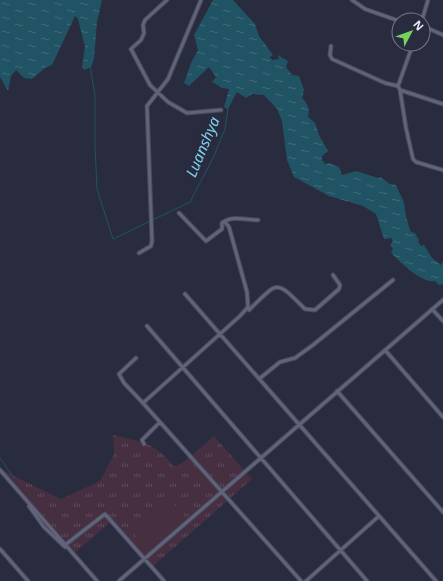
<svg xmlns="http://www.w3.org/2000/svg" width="443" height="581" viewBox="0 0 443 581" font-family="'Noto Sans',sans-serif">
  <defs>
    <pattern id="park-tufts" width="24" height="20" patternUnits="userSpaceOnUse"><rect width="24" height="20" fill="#452f40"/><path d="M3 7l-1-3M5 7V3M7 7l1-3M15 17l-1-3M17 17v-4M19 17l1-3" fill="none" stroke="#604d5d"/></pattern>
    <pattern id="water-ripples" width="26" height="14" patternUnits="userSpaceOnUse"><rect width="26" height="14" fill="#205363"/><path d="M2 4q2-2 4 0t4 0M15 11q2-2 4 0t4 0" fill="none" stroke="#416c7a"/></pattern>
  </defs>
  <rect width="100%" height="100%" fill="#292b3f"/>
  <path fill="url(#park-tufts)" d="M113,435C140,441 157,443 174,467L185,461L214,436L252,479L151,568L111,522L72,555L35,513L4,471L61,499L100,481L114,454Z"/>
  <path fill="#452f40" d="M163,499H170L186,518L149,551L130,528Z"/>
  <path fill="url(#water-ripples)" d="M0,0H102L97,22L94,59L91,67L84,70L82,67L85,47L78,19L75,16L52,65L45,68L32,79L24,78L16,70L11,76L8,91L0,77Z
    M213,0H233L255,24L259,36L273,55L270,57L272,60L279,59L278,55L288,61L286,67L292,75L299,76L304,90L302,98C308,104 310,109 308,117L315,123L319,135L328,151L322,156V160L325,164L329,163L339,167L342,175L356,171L378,178L380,177L390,184L396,185C398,191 403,198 404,203C405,213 407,222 411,232L415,233L419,240L418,242L421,246L424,245L432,258L441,265L443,261V284L439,285L435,281C421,283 403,264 394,256L391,252L393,249L390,245L393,241L391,238L384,239L376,214L363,206L329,196L294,177L287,160L282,121L277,109L264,95L252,94L246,98L237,92L228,109L224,107L229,89L222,88L212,82L216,77L209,67L189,86L184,83L191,63L198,50L194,35Z"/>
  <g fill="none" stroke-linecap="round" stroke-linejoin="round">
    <path stroke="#205363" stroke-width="1" d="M90,66L95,95V146L97,189L113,239L190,202L214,156L225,129L228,108
      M0,458L14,478"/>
    <defs>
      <path id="minor" d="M167,0L145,20L143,25L144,33L141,40L131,49L150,85L168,102L187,113L221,110
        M352,0L365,9L399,21
        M422,20L428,0
        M423,26L443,35
        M331,46L330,55L332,59L385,83L398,86L400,90L443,104
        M398,86L413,44
        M400,90L406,128L413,159L416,162L443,170
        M179,213L206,241L222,229V223C232,215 246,220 258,220
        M225,222L229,227L247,292L248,307L240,316L143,403L301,581
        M139,253L151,246L152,241L147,106L168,79L201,0
        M185,294L436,581
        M248,307L249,310C279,281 275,279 305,309L315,310L339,289L340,285L333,275
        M432,309L443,321
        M147,326L367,581
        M385,350L443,417
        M136,358L119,374L124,383L143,403
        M259,379L280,362L295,358L313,345L393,280
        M337,391L443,512
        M144,444L142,440L160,422
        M0,470L97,581
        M29,506L44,527L65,547
        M65,545L105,514L164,581
        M0,549L28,581
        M119,581L443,300
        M306,581L379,516"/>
    </defs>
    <use href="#minor" stroke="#474859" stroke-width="5"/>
    <use href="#minor" stroke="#60637a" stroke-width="3"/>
  </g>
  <g text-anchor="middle" stroke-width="4" stroke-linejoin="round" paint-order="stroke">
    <g font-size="15" font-style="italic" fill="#7ed0ed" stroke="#292b3f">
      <text transform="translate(203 147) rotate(-67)" y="5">Luanshya</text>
    </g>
  </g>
  <g transform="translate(411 32) rotate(49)"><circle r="19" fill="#292b3f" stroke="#787a8b"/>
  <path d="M0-3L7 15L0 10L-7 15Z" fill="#76d25a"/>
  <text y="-6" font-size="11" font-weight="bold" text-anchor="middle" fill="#eef0fe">N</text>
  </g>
</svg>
